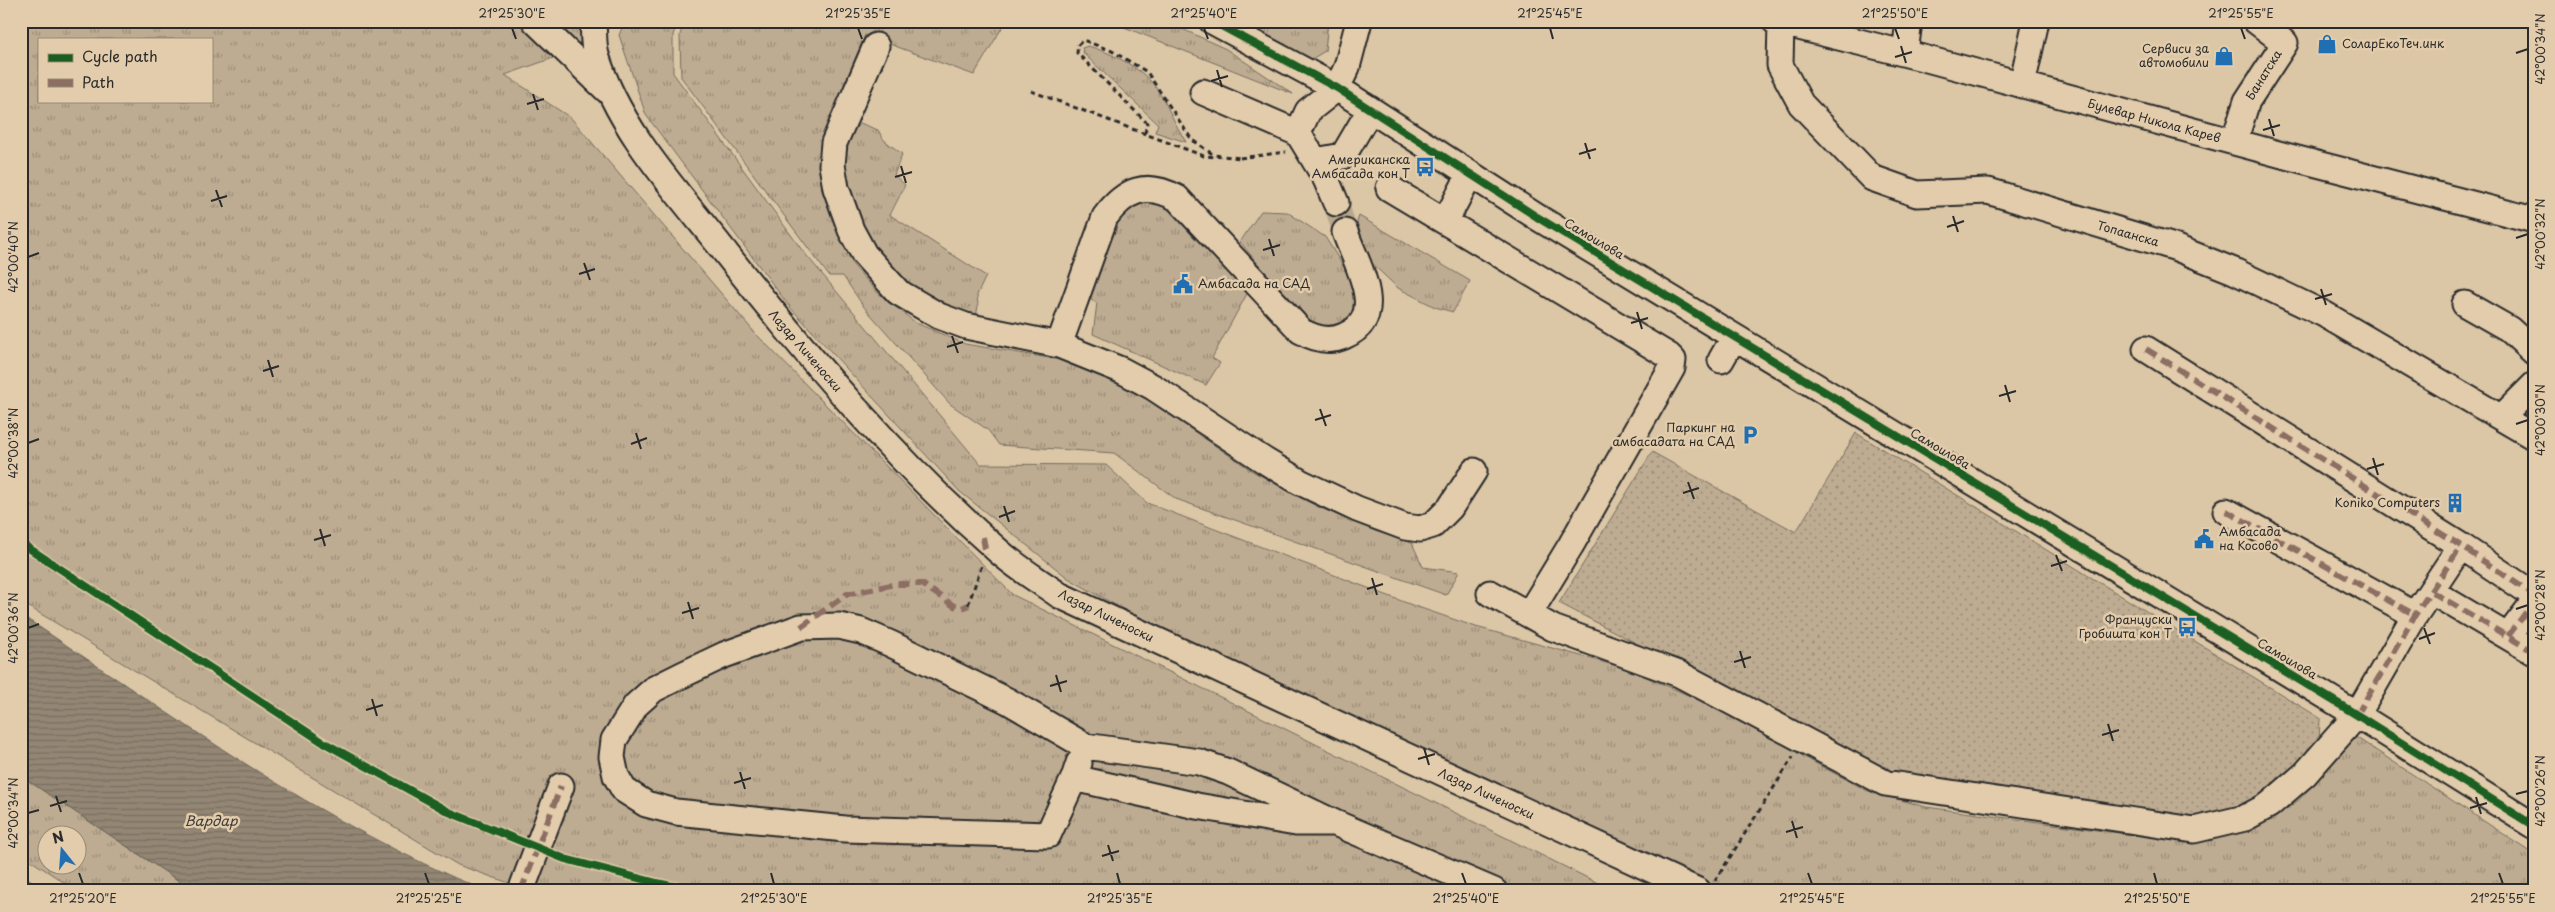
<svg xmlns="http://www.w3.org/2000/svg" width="2555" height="912" viewBox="0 0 2555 912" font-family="'Playpen Sans',sans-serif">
  <defs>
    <pattern id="grass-tufts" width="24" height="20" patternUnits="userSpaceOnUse" patternTransform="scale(1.25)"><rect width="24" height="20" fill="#beac92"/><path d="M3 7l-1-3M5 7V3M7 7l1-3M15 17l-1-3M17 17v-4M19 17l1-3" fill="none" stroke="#9b8c77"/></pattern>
    <pattern id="park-dots" width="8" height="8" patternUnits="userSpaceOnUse" patternTransform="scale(1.25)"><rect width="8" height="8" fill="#beac92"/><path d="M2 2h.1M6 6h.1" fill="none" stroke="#9b8c77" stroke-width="1.8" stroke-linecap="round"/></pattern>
    <pattern id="water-rules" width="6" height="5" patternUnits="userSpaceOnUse" patternTransform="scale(1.25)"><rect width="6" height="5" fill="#938674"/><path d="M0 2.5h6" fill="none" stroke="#786e5f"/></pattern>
  </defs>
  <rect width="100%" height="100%" fill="#dbc6a6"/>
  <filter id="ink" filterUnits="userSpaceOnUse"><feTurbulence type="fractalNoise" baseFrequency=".02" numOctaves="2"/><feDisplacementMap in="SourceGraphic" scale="10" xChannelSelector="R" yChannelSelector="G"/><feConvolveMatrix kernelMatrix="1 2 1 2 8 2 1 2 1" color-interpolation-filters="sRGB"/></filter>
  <g filter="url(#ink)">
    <path fill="url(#grass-tufts)" stroke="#746c5e" fill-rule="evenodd" d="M21,21H591L576,50L505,75L571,118L755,333L1013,595L1614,891H532L458,865L21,602ZM39,39H211V101H39Z
      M625,21H678L673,35V73L802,250L980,464L1106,465L1147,503L1412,605L1476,627L1628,669L1736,716L1815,763L1868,791L1926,807L2149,837L2206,840L2268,821L2299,800L2354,736L2534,854V881L2525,891H1726L1201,654L1068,578L959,491L789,306L646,115L619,35Z
      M684,21H1015L1003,26L974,75L865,35L830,119L821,162L822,191L853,265L878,293L916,323L965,344L1067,361L1121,382L1254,472L1316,506L1375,531L1412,543L1423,567L1459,572L1446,595L1176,499L1114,453L999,445L988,430L950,404L864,307L843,276H829L681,77L680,35Z
      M1102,21H1165L1226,49L1293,94L1119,25Z
      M1229,21H1328L1325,51L1305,63Z
      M1088,46C1110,52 1140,67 1154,85C1167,102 1174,124 1186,142L1155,132L1158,124L1084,54L1082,48Z
      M860,123L878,130L884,140L902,154L894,175L905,185L890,215L986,276L977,295L978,306L976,317C958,313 916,297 903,284C870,252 821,165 860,123Z
      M1136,202L1165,204L1181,217L1249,290L1212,358L1220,363L1206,385L1093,334L1097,303L1089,299L1121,215Z
      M1261,211L1287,212L1325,237L1360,293L1358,310L1346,325L1323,331L1301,316L1240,242Z
      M1359,216L1470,281L1453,312L1435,307L1398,288L1368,260L1357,222Z
      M21,776L194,891H77L21,854ZM48,834H78V864H48Z
      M21,874L48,891H22Z"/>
    <path fill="url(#park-dots)" stroke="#746c5e" d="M1856,433L2320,718L2319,743L2258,800L2201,824L1893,777L1559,603L1652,452L1796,532Z"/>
    <path fill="url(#water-rules)" stroke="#696257" d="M21,615C171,714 318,823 486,891H194L21,776Z"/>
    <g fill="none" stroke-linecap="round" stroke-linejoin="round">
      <path stroke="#b8a78d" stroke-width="25" stroke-dasharray="25 12" stroke-linecap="butt" d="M1336,203L1345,232"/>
      <defs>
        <path id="minor" d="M535,21L607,90
          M593,21C594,32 593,45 596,55C618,128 674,188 721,247C805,354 893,458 995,548C1014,566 1038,580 1059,595L1698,891
          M1212,21L1337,88L1537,217L2357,715L2534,826
          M1775,21L1927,59L2286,156L2534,220
          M1781,23L1780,65L1801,104L1872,178L1917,194L1988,191L2174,247L2234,271L2324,314L2534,437
          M876,46L834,143L832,165L836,188L851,230L864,254L898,292L939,316L966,326L1059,345L1121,370L1153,387L1265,461L1300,482L1357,509L1405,527L1420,529L1433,525L1450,508L1474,471
          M1905,53L1909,21
          M2022,85L2036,21
          M1203,92L1298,133
          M2234,142L2247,101L2285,43L2256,21
          M1315,161L1343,156L1370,110
          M1389,188L1669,356L1673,360L1672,368L1571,545L1529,614
          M1336,203L1326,179L1298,133L1308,111L1337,88L1347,67L1359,21
          M1446,220L1470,174
          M2465,304L2509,329L2534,352
          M1059,345L1105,217C1125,190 1146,181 1177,198L1301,331C1315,339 1329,343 1344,336C1390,317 1356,264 1345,232
          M2146,349L2461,546L2534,595
          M1721,360L1734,337
          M2502,417L2534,385
          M2226,511L2415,615
          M2432,592L2534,652
          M1490,593L1553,628L1679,674L1885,783L2194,830L2245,818L2269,805L2305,774L2357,715L2415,615L2461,546
          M2508,636L2534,602
          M1079,763L1074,778L1197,806L1296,823H1335L1494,891
          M1074,778L1048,835L845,829L676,812L646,804L624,790L616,776L612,757L614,740L636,705L654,689L684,674L724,655L801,627L839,626L861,631L891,644L1008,701L1085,746L1199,762L1228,772L1335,823
          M521,891L561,786"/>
      </defs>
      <use href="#minor" stroke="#2b2b2b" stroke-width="29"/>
      <path stroke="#2b2b2b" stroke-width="3" stroke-dasharray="5 4" stroke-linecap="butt" d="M1031,91L1204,156L1216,157
        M1145,133L1147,123L1077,53L1078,45L1083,40L1112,51L1147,72L1192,140L1214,155L1241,158
        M1240,158L1286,152
        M968,605L982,565
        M1715,881L1793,757"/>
      <use href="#minor" stroke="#e2ccab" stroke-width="25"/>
      <path stroke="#8d6e63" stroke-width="6" stroke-dasharray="12 6" stroke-linecap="butt" d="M2146,349L2461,546L2534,595
        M2226,511L2415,615
        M983,537L986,555
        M2432,592L2534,652
        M801,627L847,594L896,584H922L954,606L962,608L968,605
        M2508,636L2534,602
        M2357,715L2415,615L2461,546
        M521,891L561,786"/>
      <defs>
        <path id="cycleway" d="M1212,21L1337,88L1537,217L2357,715L2534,826
          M21,543L321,741L449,812L565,859L657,883L696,891"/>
      </defs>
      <use href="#cycleway" stroke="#e2ccab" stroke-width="11"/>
      <use href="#cycleway" stroke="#1b5e20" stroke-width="8"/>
    </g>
  </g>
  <path fill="none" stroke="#2b2b2b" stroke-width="2" d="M512,28L516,39M858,28L862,39M1204,28L1208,39M1550,28L1553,39M1895,28L1899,39M2241,28L2245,39M1901,46L1906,63M2516,53L2528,49M1895,57L1912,52M1217,70L1222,87M1211,81L1228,76M533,94L538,110M527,104L544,99M2269,119L2274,136M2263,130L2280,125M1585,143L1590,159M1579,154L1596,149M901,166L906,183M895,177L912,172M216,190L222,207M211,201L227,196M1953,216L1958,232M1947,227L1964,221M2516,238L2528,234M1269,239L1274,256M1263,250L1280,245M28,257L39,253M584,263L590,280M579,274L595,269M2321,289L2326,305M2315,299L2332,294M1637,312L1642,329M1631,323L1648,318M952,336L958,353M947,347L963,342M268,360L273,377M263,371L279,366M2005,385L2010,402M1999,396L2016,391M1320,409L1326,426M1315,420L1331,415M2516,424L2528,420M636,433L641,449M28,443L39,439M631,444L647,438M2373,458L2378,475M2367,469L2384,464M1688,482L1694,499M1683,493L1699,488M1004,506L1009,522M999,517L1015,511M320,529L325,546M314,540L331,535M2056,555L2062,571M2051,566L2067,561M1372,578L1377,595M1367,589L1383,584M688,602L693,619M2516,609L2528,605M682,613L699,608M28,628L39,624M2424,628L2430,644M2419,639L2435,633M1740,651L1745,668M1734,662L1751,657M1056,675L1061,692M1050,686L1067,681M372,699L377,716M366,710L383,705M2108,724L2113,741M2102,735L2119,730M1424,748L1429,765M1418,759L1435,754M740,772L745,789M734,783L751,778M2516,794L2528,791M56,796L61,812M2476,797L2481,814M50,806L67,801M2470,808L2487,803M28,813L39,810M1792,821L1797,838M1786,832L1803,827M1108,845L1113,861M1102,856L1119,851M79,873L83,884M425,873L429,884M771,873L774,884M1117,873L1120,884M1462,873L1466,884M1808,873L1812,884M2154,873L2157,884M2499,873L2503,884"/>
  <defs>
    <symbol id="shop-bare" viewBox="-9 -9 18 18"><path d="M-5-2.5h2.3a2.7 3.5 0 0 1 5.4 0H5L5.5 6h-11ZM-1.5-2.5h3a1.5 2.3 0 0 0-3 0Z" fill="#1f6fb2" stroke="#e2ccab" stroke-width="2.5" paint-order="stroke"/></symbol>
    <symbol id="bus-bare" viewBox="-9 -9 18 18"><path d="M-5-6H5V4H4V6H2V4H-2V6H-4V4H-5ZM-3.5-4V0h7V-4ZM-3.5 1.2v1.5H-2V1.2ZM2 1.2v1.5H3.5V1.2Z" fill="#1f6fb2" stroke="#e2ccab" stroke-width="2.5" paint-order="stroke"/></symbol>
    <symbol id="civic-bare" viewBox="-9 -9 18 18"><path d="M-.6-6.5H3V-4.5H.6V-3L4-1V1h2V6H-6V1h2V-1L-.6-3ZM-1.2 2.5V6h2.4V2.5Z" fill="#1f6fb2" stroke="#e2ccab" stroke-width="2.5" paint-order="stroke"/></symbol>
    <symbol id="parking-bare" viewBox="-9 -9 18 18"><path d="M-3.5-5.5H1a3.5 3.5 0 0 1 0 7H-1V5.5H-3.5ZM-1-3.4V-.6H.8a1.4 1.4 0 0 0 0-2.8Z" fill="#1f6fb2" stroke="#e2ccab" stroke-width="2.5" paint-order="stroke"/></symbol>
    <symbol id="building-bare" viewBox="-9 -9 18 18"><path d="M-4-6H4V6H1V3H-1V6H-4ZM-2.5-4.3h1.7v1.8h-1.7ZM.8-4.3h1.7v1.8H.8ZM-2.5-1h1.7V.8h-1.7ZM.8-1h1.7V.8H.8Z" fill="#1f6fb2" stroke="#e2ccab" stroke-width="2.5" paint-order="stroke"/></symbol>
  </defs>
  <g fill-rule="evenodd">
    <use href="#shop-bare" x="2313" y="30" width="28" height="28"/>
    <use href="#shop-bare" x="2210" y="42" width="28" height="28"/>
    <use href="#bus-bare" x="1411" y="153" width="28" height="28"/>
    <use href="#civic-bare" x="1169" y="270" width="28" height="28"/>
    <use href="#parking-bare" x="1736" y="421" width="28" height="28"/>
    <use href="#building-bare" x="2441" y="489" width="28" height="28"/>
    <use href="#civic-bare" x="2190" y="525" width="28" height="28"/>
    <use href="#bus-bare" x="2173" y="613" width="28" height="28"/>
  </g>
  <g text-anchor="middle" stroke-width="5" stroke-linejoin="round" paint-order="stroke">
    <g font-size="12" fill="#2b2b2b" stroke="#e2ccab" text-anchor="end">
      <text x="2342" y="48" text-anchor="start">СоларЕкоТеч.инк</text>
      <text x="2209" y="53">Сервиси за<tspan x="2209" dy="14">автомобили</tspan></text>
      <text x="1410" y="164">Американска<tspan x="1410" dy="14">Амбасада кон Т</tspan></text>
      <text x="1198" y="288" text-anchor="start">Амбасада на САД</text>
      <text x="1735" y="432">Паркинг на<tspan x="1735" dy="14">амбасадата на САД</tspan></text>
      <text x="2440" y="507">Koniko Computers</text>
      <text x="2219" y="536" text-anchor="start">Амбасада<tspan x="2219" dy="14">на Косово</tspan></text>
      <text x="2172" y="624">Француски<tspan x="2172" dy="14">Гробишта кон Т</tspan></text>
    </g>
    <g font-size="12" fill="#2b2b2b" stroke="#e2ccab">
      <text transform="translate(2264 75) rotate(-58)" y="4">Банатска</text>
      <text transform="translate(2154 121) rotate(15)" y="4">Булевар Никола Карев</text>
      <text transform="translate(2128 234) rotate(16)" y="4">Топаанска</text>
      <text transform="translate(1594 239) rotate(31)" y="4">Самоилова</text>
      <text transform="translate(805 351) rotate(49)" y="4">Лазар Личеноски</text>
      <text transform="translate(1940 449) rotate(31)" y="4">Самоилова</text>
      <text transform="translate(1106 616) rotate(26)" y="4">Лазар Личеноски</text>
      <text transform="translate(2287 659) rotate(31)" y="4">Самоилова</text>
      <text transform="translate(1486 794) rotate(25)" y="4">Лазар Личеноски</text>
    </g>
    <g font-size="14" font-style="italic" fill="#403d3a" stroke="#e2ccab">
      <text x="211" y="826">Вардар</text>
    </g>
  </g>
  <rect width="2555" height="912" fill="none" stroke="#e2ccab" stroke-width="55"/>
  <rect x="38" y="38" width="175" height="65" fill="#e2ccab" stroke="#998c78"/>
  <rect x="48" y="54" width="25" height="8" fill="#1b5e20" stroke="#998c78"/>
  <text x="82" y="62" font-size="15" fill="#2b2b2b">Cycle path</text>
  <rect x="48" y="79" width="25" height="8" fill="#8d6e63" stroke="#998c78"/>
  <text x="82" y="88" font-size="15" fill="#2b2b2b">Path</text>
  <g transform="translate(62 850) rotate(343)"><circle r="24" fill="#e2ccab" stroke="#998c78"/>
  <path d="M0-4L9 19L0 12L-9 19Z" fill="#1f6fb2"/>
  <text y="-8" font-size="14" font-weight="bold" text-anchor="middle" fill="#2b2b2b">N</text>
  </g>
  <rect x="28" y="28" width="2500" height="856" fill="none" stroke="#2b2b2b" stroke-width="2"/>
  <g font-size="12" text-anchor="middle" fill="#2b2b2b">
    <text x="512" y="18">21°25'30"E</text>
    <text x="858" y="18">21°25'35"E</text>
    <text x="1204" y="18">21°25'40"E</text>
    <text x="1550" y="18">21°25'45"E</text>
    <text x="1895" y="18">21°25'50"E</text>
    <text x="2241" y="18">21°25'55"E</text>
    <text transform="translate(2541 49) rotate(-90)" y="4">42°00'34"N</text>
    <text transform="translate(2541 234) rotate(-90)" y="4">42°00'32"N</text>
    <text transform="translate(14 257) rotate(-90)" y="4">42°00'40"N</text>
    <text transform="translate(2541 420) rotate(-90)" y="4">42°00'30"N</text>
    <text transform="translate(14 443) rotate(-90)" y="4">42°00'38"N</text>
    <text transform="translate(2541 605) rotate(-90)" y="4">42°00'28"N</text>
    <text transform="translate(14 628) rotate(-90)" y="4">42°00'36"N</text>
    <text transform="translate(2541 791) rotate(-90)" y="4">42°00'26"N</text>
    <text transform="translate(14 813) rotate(-90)" y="4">42°00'34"N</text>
    <text x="83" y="903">21°25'20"E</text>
    <text x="429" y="903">21°25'25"E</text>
    <text x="774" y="903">21°25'30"E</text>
    <text x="1120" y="903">21°25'35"E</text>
    <text x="1466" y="903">21°25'40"E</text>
    <text x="1812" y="903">21°25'45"E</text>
    <text x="2157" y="903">21°25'50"E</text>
    <text x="2503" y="903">21°25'55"E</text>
  </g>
</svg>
